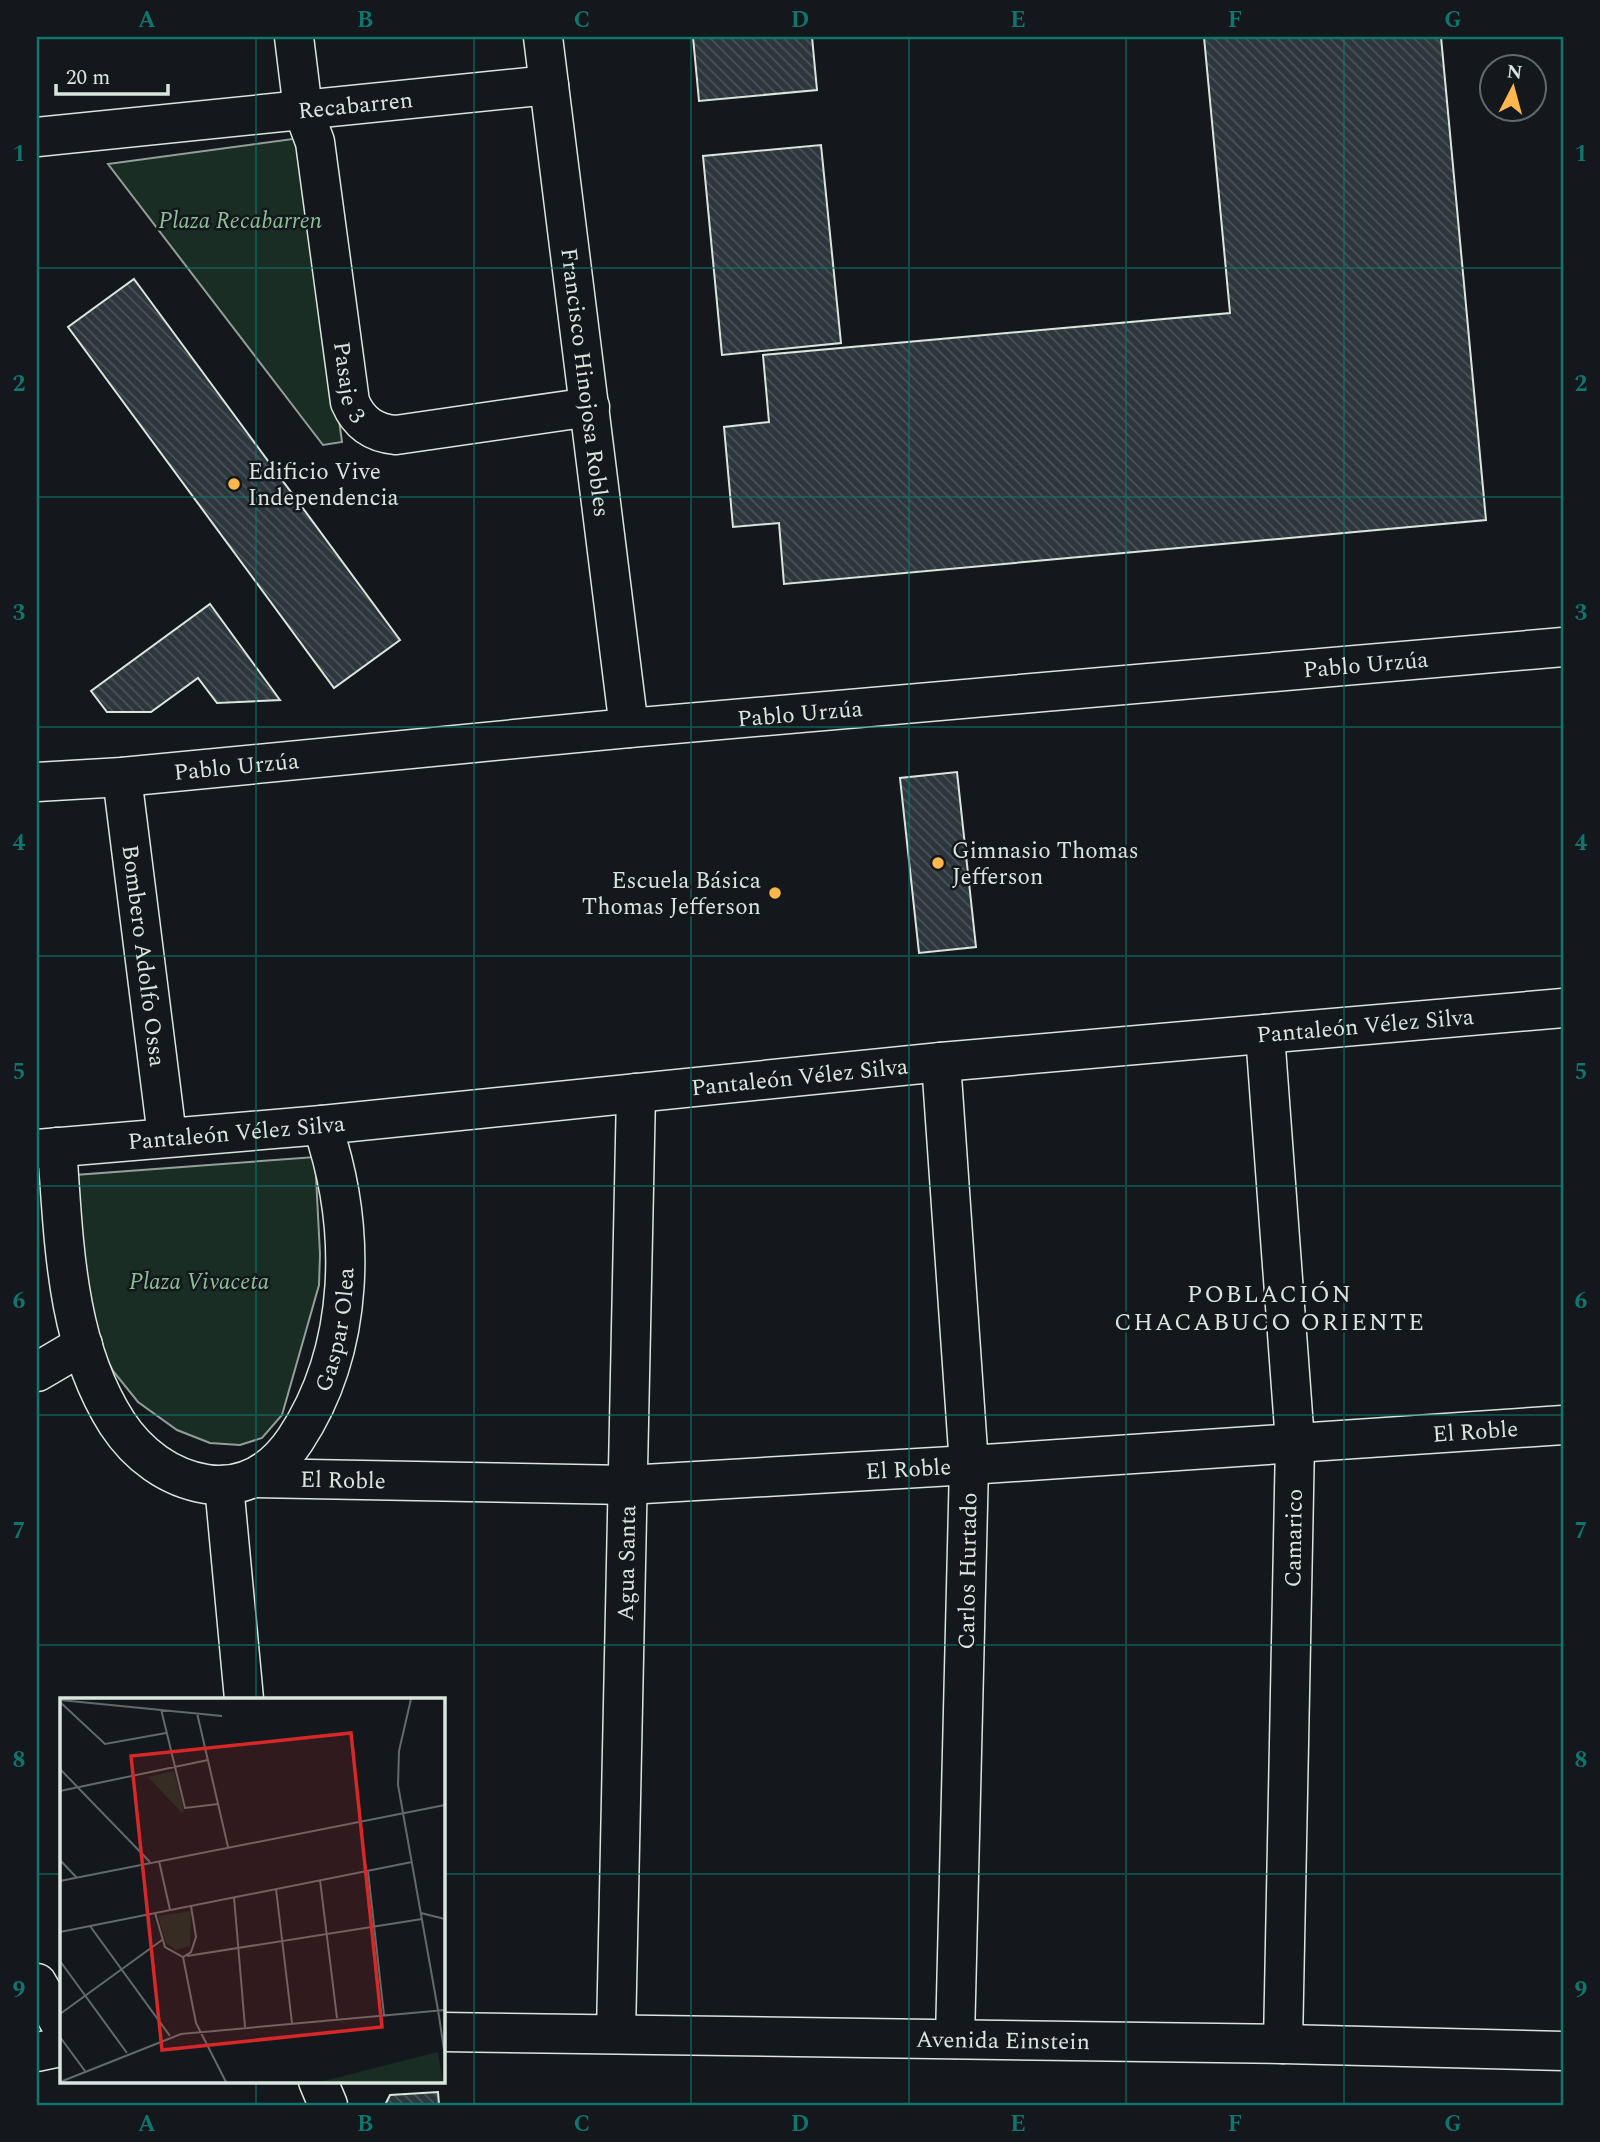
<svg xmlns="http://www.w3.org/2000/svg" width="1600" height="2142" viewBox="0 0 1600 2142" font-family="Spectral,serif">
  <defs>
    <pattern id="building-back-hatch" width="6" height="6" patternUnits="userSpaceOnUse" patternTransform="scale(1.75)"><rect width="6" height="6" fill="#2c363c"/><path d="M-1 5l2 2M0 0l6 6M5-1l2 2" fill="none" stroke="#4a5358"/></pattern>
  </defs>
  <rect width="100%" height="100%" fill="#14181c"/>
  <path fill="#1a2d24" stroke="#939e99" stroke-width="2" d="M300,138L342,442L323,445L108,164Z
    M315,1157L320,1254L319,1285L282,1415L262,1438L240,1445L210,1443L177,1430L138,1402L113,1371L95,1335L82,1292L75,1175Z"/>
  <path fill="url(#building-back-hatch)" stroke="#d8e6dc" stroke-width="2" d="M693,37H812L817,90L699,101Z
    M1204,37H1441L1486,520L784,584L779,523L733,527L724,427L769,422L763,355L1230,313Z
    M821,145L841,343L722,355L703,156Z
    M134,279L400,640L334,688L68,327Z
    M210,604L280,700L217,703L198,678L151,712H107L91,691Z
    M957,772L976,947L919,953L900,778Z
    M438,2092L439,2105H385L390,2095Z"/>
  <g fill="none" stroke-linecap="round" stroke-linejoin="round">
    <defs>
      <g id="minor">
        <path id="s1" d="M294,37L303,110L315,142L350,402C359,423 373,433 396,435L590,407"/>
        <path id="s2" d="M543,37L629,728"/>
        <path id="s3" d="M37,137L549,85"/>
        <path id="s4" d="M122,777L167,1136"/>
        <path id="s5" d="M37,782L122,777L629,728L1563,647"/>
        <path d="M1265,1034L1295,1442L1283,2044"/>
        <path d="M941,1062L969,1465L955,2039"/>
        <path id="s6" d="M57,1147C64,1241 65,1341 117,1423C138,1455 169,1478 206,1484C245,1490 274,1471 295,1440C356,1348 357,1227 322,1125"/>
        <path id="s7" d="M37,1149L322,1125L941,1062L1563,1008"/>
        <path d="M37,1372L83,1345"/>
        <path id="s8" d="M255,1478L627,1485L969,1465L1563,1425"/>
        <path d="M224,1485L244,1699"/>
        <path d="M37,1983L61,2025"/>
        <path id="s9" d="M616,2034L636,1093"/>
        <path d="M318,2081L328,2105"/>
      </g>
      <g id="major">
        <path id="s10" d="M443,2032L1283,2044L1563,2051"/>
        <path d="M37,2052L61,2047"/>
      </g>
    </defs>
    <use href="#minor" stroke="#d8e6dc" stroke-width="41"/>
    <use href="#major" stroke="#d8e6dc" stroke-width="41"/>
    <use href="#minor" stroke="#14181c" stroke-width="38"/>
    <use href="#major" stroke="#14181c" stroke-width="38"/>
  </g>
  <path fill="none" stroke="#0f766e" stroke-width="2" stroke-opacity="0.55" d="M256,37V1699M474,37V2105M691,37V2105M909,37V2105M1126,37V2105M1344,37V2105M37,268H1563M37,497H1563M37,727H1563M37,956H1563M37,1186H1563M37,1415H1563M37,1645H1563M37,1874H61M443,1874H1563M256,2081V2105"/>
  <g fill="#ffb74d" stroke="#14181c" stroke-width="2.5">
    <circle cx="234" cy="484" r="7"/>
    <circle cx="938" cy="863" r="7"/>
    <circle cx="775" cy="893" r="7"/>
  </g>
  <g text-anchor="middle" stroke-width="5" stroke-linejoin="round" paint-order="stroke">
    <g font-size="23" fill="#d8e6dc" stroke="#14181c">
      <text dy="8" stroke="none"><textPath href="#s3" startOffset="320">Recabarren</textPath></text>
      <text dy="8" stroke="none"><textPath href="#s1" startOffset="350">Pasaje 3</textPath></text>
      <text dy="8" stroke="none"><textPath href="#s2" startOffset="348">Francisco Hinojosa Robles</textPath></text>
      <text dy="8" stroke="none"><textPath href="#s5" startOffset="1334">Pablo Urzúa</textPath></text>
      <text dy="8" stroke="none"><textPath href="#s5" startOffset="766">Pablo Urzúa</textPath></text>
      <text dy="8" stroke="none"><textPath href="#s5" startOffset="200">Pablo Urzúa</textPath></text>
      <text dy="8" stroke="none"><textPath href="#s4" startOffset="180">Bombero Adolfo Ossa</textPath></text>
      <text dy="8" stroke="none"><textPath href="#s7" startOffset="1334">Pantaleón Vélez Silva</textPath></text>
      <text dy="8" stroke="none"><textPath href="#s7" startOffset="766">Pantaleón Vélez Silva</textPath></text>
      <text dy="8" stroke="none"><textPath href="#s7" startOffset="200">Pantaleón Vélez Silva</textPath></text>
      <text dy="8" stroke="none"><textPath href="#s6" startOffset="621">Gaspar Olea</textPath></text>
      <text dy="8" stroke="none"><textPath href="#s8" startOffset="1222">El Roble</textPath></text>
      <text dy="8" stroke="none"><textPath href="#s8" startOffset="654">El Roble</textPath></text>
      <text dy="8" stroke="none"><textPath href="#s8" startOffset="88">El Roble</textPath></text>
      <text transform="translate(1293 1538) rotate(-89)" y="8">Camarico</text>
      <text dy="8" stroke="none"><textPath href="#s9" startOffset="471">Agua Santa</textPath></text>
      <text transform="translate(967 1571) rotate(-89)" y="8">Carlos Hurtado</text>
      <text dy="8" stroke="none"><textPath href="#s10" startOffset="560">Avenida Einstein</textPath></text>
    </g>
    <g font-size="23" font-style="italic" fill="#8ac095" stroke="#14181c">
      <text x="240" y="228">Plaza Recabarren</text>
      <text x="199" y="1289">Plaza Vivaceta</text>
    </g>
    <g font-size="23" fill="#d8e6dc" stroke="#14181c" text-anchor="start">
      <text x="248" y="479">Edificio Vive<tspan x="248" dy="26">Independencia</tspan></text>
      <text x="952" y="858">Gimnasio Thomas<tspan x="952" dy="26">Jefferson</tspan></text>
      <text x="761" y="888" text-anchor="end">Escuela Básica<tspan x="761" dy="26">Thomas Jefferson</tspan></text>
    </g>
    <g font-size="24" letter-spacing="2" fill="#d8e6dc" stroke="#14181c">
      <text x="1270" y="1302">POBLACIÓN<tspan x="1270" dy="28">CHACABUCO ORIENTE</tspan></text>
    </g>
  </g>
  <g transform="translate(60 1698)">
    <rect width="385" height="385" fill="#14181c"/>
    <path d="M114,73L124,114L122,115L88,79ZM131,213L130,248L116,252L106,245L98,218ZM378,354L383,384H260Z" fill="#1a2d24"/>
    <path fill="none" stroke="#626a69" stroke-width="2" d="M351,1L339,53L338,87L378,312M0,2L162,18M0,4L45,46L106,35M101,11L125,110L158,106M137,15L168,149M0,71L90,164M0,93L148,62M0,162L17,180M99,163L110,212M308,173L324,317M260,182L277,320M0,183L385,107M216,191L232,325M174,199L185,329M95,215L105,249L123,259L131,254L136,239L131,208M361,215L385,221M30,228L110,338M0,234L352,164M127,258L362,221M123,259L136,325L166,384M0,263L67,355M378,312L385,358M0,316L102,242M0,339L25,373M0,384L121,336L385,312"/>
    <path fill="#d62828" fill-opacity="0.15" stroke="#d62828" stroke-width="3.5" d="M291,35L322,329L102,352L71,58Z"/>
    <rect width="385" height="385" fill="none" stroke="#d8e6dc" stroke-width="3.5"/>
  </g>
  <rect width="1600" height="2142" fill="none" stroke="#14181c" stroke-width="77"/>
  <g transform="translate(1513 88) rotate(6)"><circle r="33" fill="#14181c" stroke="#626a69" stroke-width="2"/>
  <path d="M0-5L12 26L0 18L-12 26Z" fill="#ffb74d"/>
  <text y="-10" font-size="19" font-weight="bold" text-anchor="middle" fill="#d8e6dc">N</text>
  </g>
  <path d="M56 84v10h112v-10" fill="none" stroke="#d8e6dc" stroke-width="3.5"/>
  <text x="66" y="84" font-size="21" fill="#d8e6dc" stroke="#14181c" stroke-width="5" paint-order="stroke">20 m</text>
  <rect x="38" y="38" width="1524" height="2066" fill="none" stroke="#0f766e" stroke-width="2.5"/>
  <g font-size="23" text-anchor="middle" font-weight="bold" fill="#0f766e">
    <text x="147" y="27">A</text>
    <text x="365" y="27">B</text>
    <text x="582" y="27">C</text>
    <text x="800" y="27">D</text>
    <text x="1018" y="27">E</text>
    <text x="1235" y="27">F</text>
    <text x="1453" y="27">G</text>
    <text x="19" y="161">1</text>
    <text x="1581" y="161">1</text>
    <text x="19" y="391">2</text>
    <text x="1581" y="391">2</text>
    <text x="19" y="620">3</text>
    <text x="1581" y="620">3</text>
    <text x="19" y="850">4</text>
    <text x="1581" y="850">4</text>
    <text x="19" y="1079">5</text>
    <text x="1581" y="1079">5</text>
    <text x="19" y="1308">6</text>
    <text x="1581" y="1308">6</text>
    <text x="19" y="1538">7</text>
    <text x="1581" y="1538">7</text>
    <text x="19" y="1767">8</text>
    <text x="1581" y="1767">8</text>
    <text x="19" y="1997">9</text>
    <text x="1581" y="1997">9</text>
    <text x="147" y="2131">A</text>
    <text x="365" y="2131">B</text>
    <text x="582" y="2131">C</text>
    <text x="800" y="2131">D</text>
    <text x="1018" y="2131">E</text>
    <text x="1235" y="2131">F</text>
    <text x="1453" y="2131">G</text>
  </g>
</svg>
